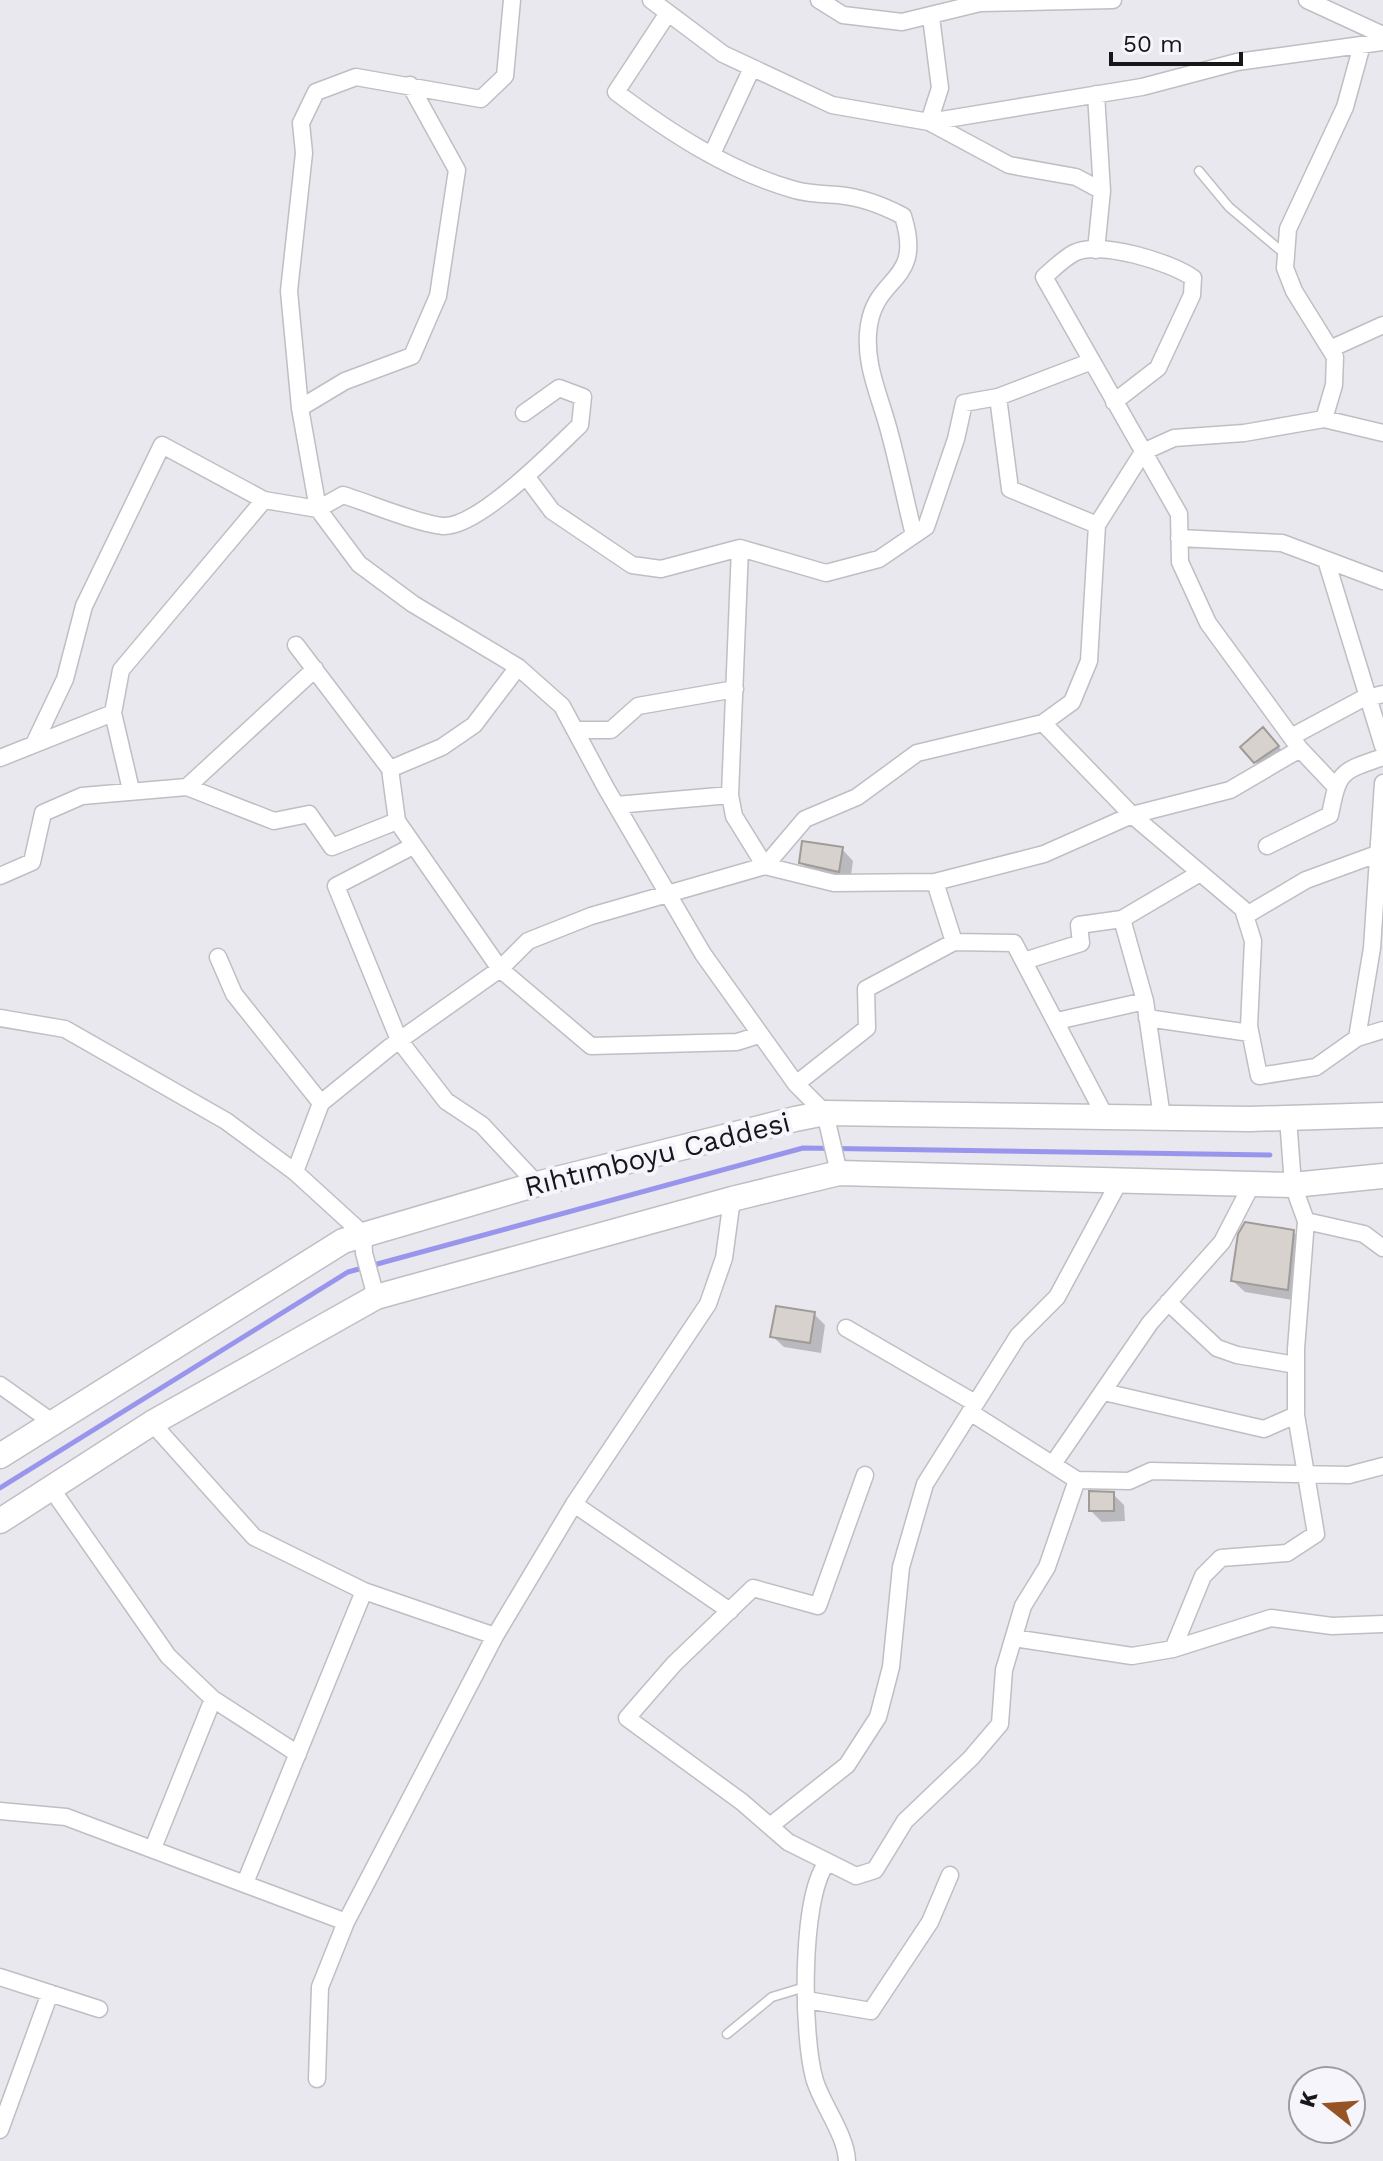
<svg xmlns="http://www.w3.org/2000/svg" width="1383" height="2161" viewBox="0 0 1383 2161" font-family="'Work Sans',sans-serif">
  <rect width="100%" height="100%" fill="#e8e8ee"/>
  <path fill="#0003" d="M1274,741L1289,759L1267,773L1256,762Z
    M842,849L853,861L850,882L812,874L801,862Z
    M1293,1232L1305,1243L1299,1301L1245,1292L1233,1281Z
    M814,1314L825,1325L821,1353L784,1347L772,1336Z
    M1113,1494L1124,1505L1125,1521L1102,1522L1091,1511Z"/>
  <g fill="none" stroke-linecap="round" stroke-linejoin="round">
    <path stroke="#9a95ec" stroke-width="5" d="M0,1488L348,1272L803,1148L1270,1155"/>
  </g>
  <path fill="#d8d2cf" stroke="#a19b98" stroke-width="2" d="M1263,727L1279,746L1254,763L1240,747Z
    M802,841L843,847L839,872L799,863Z
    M1245,1222L1294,1230L1288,1290L1231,1281L1238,1234Z
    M776,1306L815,1312L810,1343L770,1337Z
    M1089,1491L1114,1492V1511H1089Z"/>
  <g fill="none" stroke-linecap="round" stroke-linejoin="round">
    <defs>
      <path id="lane" d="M1199,171L1229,207L1286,255
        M727,2034L772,1997L805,1987"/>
      <path id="street" d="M512,0L505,76L481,99L356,77L316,92L301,123L304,153L289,291L300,408L318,509L359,564L413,604L518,667L562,706L606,788L703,954L796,1084L825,1113L839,1173
        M651,0L723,54L832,105L929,122L1142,87L1237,62L1383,42
        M819,0L843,15L902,22L980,3L1113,0
        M1307,0L1383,35
        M668,13L616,92C669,132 730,172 795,190C810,194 823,194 838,195C860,197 884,206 903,216C924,283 877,274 869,325C863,361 879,394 888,427C898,463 905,499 914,535
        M931,17L940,88L929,122L1009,165L1076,177L1102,191
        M712,154L752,68
        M1096,250L1102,191L1096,94
        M1330,349L1383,325
        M998,397L1010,489L1097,525
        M1114,402L1158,368L1192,295L1193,278C1171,262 1099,240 1074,253C1063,259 1053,269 1044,277L1179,514L1180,562L1208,623L1300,749L1335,786
        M300,408L345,381L412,356L438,296L457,170L410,85
        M1324,419L1334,385L1335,357L1294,291L1285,268L1288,229L1345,107L1362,45
        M526,476L552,511L632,565L661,569L740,548L826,573L879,559L926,527L956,439L964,403L998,397L1092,361
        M1179,538L1282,543L1383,581
        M740,548L730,795L734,816L765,866L805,819L857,797L917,753L1043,723L1072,702L1089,661L1097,525L1143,452L1174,438L1244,433L1324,419L1383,433
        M1326,560L1383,746
        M296,645L390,769
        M518,667L474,725L442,747L390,769L397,821L500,969L591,1046L737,1042L759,1035
        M1043,723L1132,815L1243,909L1253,941L1249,1026L1259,1076L1316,1067L1357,1038L1372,948L1383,783
        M575,730H611L638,706L735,689
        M1291,737L1360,700L1383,694
        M34,744L65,679L84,606L162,445L264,500L318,509L343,495C369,503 418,524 443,526C478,528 554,450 580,425L583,397L559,388L524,413
        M0,758L113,713
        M187,787L315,669
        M131,790L113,713L121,670L264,500
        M616,805L730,795
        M413,846L336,886L399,1040L446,1101L482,1125L537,1184
        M1267,846L1330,815C1339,769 1341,772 1383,757
        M0,876L32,862L43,813L82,796L187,787L274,821L309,814L332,847L397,821
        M935,882L954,942
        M1245,916L1306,880L1377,854
        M1122,919L1145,1001L1162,1117
        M218,957L234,994L321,1103
        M1024,961L1081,943L1079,925L1122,919L1200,873
        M0,1018L65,1029L226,1121L295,1172L363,1234L364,1253L376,1297
        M1147,1018L1250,1033
        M1057,1021L1145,1001
        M1357,1038L1383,1030
        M796,1084L867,1028L866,989L954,942L1014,943L1105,1116
        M295,1172L321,1103L390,1047L500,969L528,941L591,916L765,866L834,883L935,882L1044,854L1132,815L1230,790L1300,749
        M1306,1221L1364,1234L1383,1248
        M1168,1302L1217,1348L1237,1355L1296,1365
        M846,1328L975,1403
        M0,1385L52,1422
        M1104,1392L1264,1429L1296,1415
        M970,1412L1077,1480L1129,1481L1151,1471L1349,1475L1383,1466
        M152,1423L254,1537L364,1591L495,1636
        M1053,1464L1150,1323L1222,1242L1252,1184
        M865,1475L818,1606L753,1588L674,1664L627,1718L742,1802L788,1842L856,1876L875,1870L905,1821L971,1758L1000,1724L1004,1670L1023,1606L1047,1567L1077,1480
        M51,1488L168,1656L213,1699L298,1754
        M574,1504L730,1611
        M1014,1638L1132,1656L1173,1649L1271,1618L1332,1626L1383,1624
        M1173,1649L1203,1576L1221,1558L1287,1553L1316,1534L1296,1415V1349L1306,1221L1293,1185L1288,1118
        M0,1811L66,1817L346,1922
        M770,1826L847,1765L878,1717L891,1667L901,1567L925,1484L1018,1336L1057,1297L1120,1180
        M153,1848L213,1699
        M826,1864C800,1901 802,2038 815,2081C823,2106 846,2135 847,2161
        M245,1883L364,1591
        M0,1977L99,2009
        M807,2000L871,2011L930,1922L950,1875
        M317,2079L320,1987L346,1922L495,1636L574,1504L708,1304L724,1258L732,1199
        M0,2130L50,1993"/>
      <path id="secondary" d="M0,1456L343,1241L537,1184L795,1119L825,1113L1250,1119L1383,1115
        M0,1521L152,1423L376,1297L732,1199L839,1173L1293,1185L1383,1176"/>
    </defs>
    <use href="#lane" stroke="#bebec4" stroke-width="11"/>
    <use href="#street" stroke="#bebec4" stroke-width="19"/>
    <use href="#secondary" stroke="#bebec4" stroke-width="27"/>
    <use href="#lane" stroke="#fff" stroke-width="8"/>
    <use href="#street" stroke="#fff" stroke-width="16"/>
    <use href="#secondary" stroke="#fff" stroke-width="24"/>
  </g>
  <g text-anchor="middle" stroke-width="8" stroke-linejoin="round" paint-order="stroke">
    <g font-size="28" fill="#17171a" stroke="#f5f5fb">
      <text transform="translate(657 1154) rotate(-14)" y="10">Rıhtımboyu Caddesi</text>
    </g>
  </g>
  <g transform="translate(1327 2105) rotate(287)"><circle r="38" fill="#f5f5fb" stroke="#9c9ca1" stroke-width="2"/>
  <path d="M0-6L14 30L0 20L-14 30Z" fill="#965324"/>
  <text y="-12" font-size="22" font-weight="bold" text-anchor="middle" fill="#17171a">K</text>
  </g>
  <path d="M1111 52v12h130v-12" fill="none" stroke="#17171a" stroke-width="4"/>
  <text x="1123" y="52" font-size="24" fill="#17171a" stroke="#f5f5fb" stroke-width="6" paint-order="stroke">50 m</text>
</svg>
